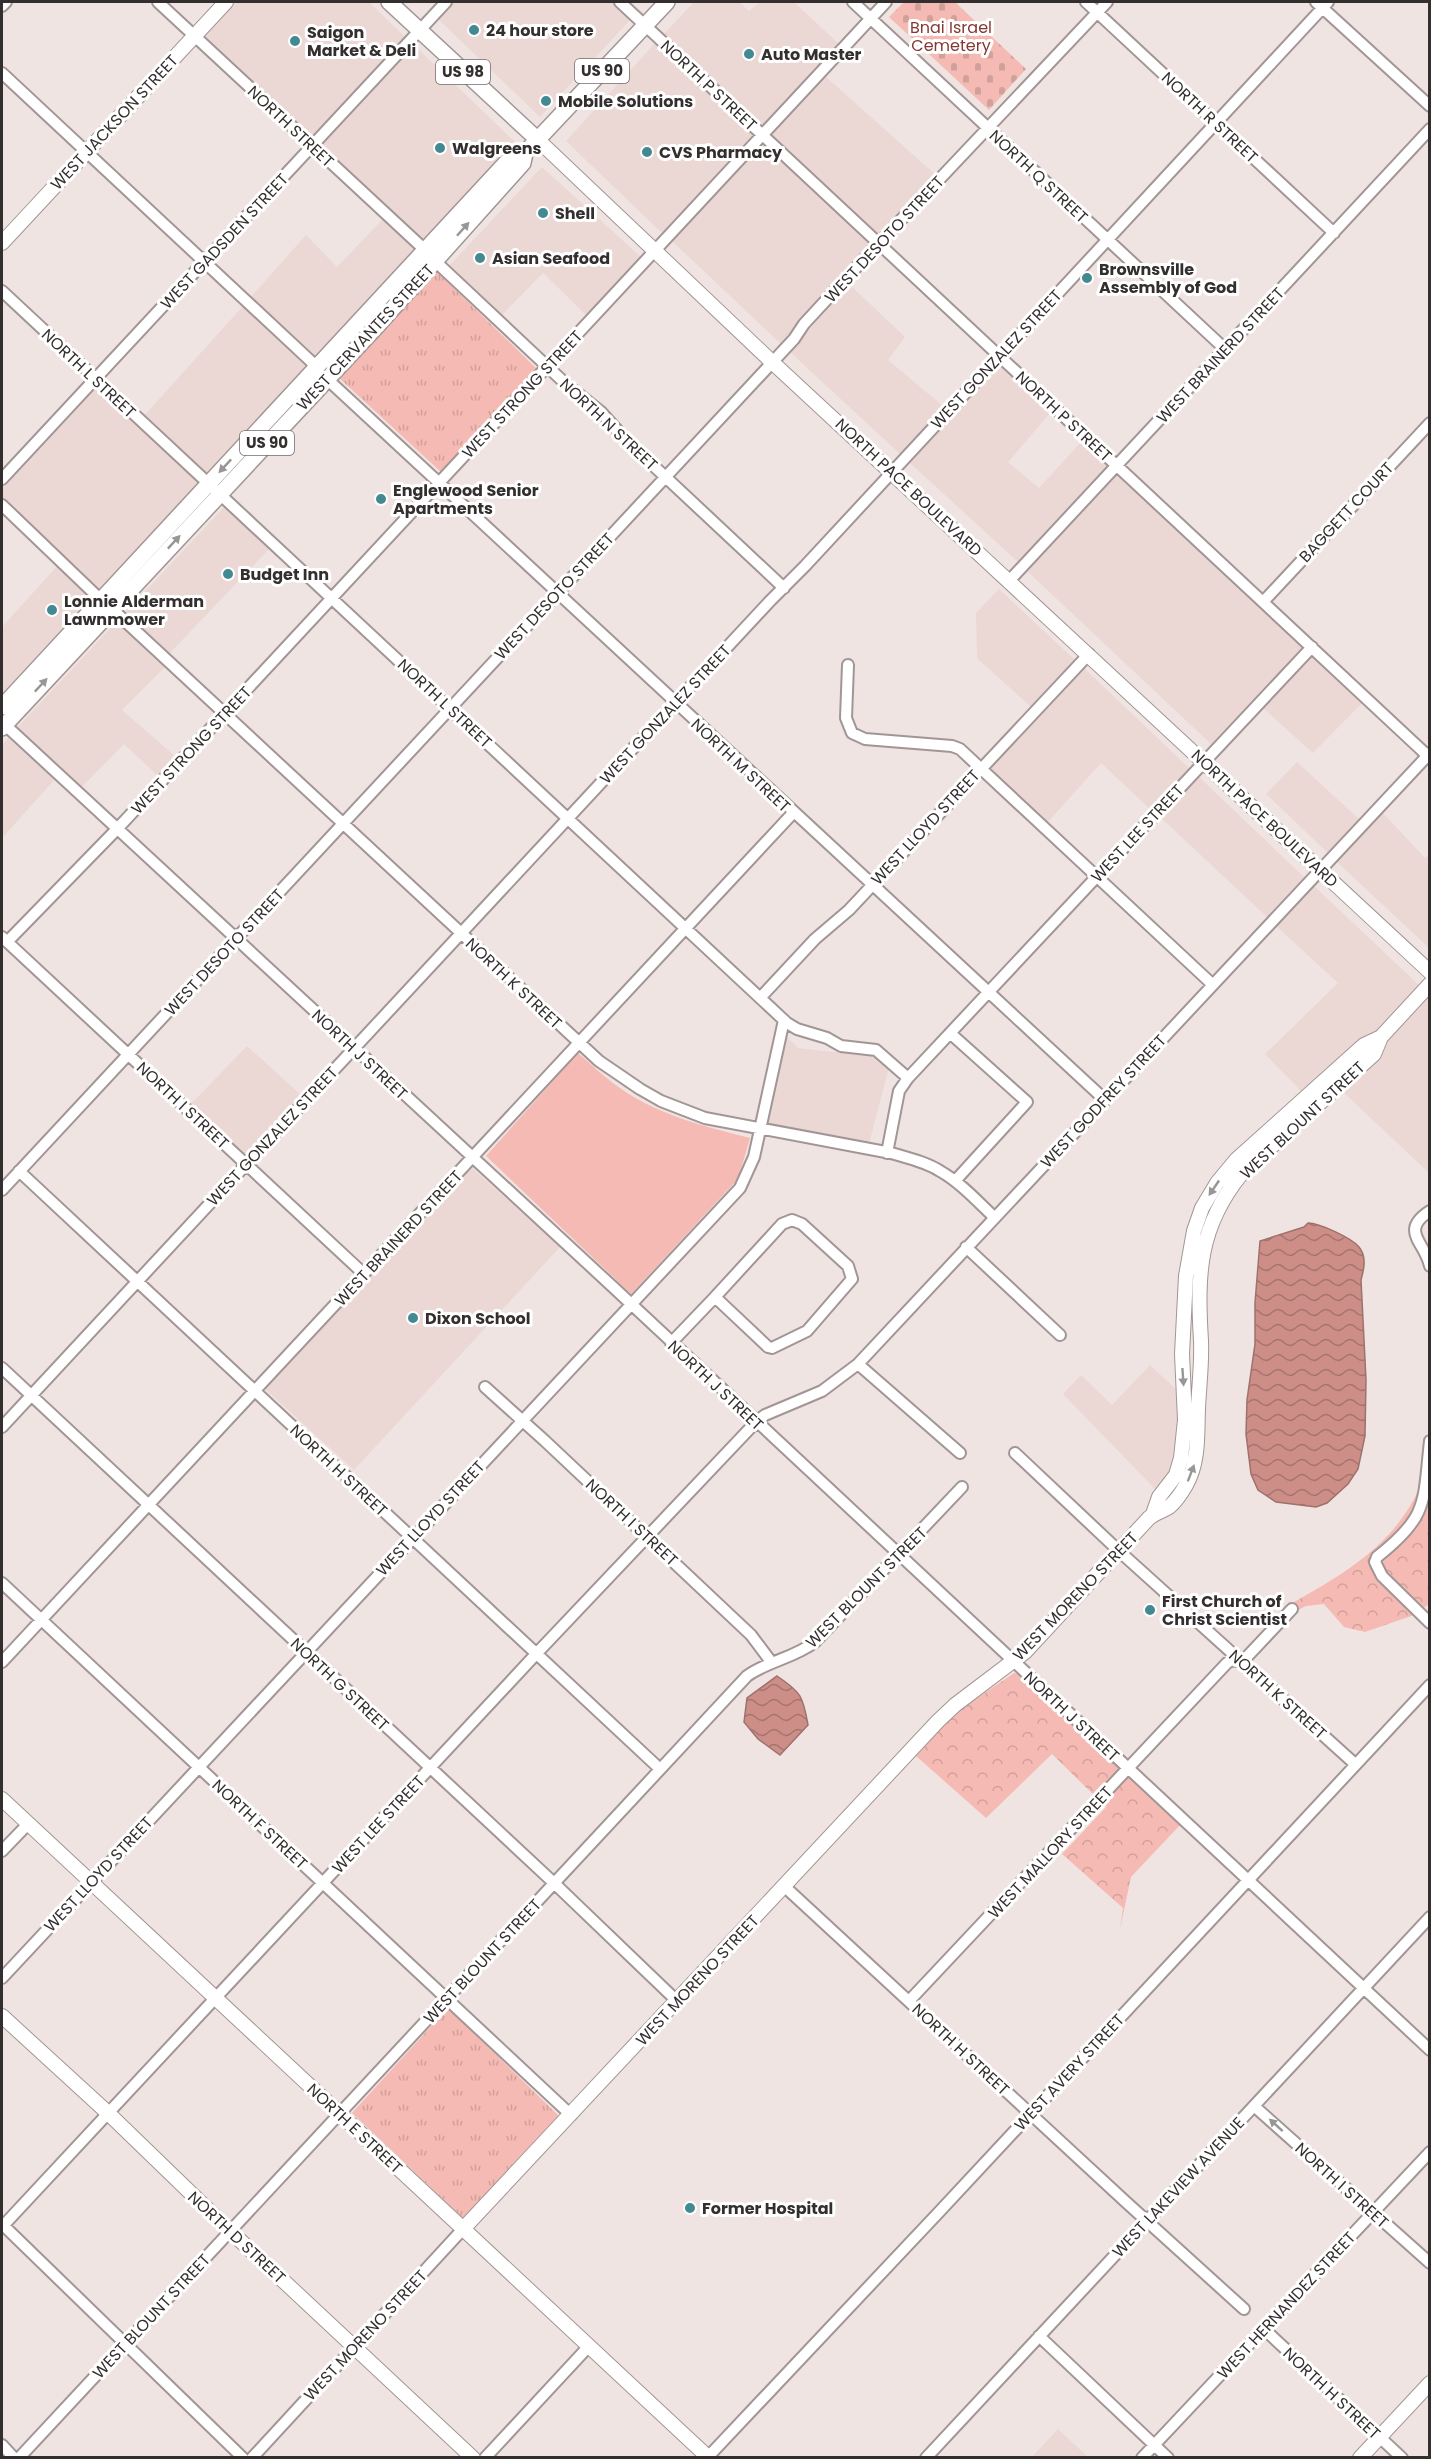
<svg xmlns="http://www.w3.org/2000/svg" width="1431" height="2459" viewBox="0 0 1431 2459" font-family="Poppins,sans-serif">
  <defs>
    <pattern id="grass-tufts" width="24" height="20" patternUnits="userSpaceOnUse" patternTransform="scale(1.5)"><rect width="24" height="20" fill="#f5bab3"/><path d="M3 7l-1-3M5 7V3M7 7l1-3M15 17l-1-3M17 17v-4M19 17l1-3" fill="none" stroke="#d2a09a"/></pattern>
    <pattern id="forest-crowns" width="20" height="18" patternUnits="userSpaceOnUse" patternTransform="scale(1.5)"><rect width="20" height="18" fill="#f5bab3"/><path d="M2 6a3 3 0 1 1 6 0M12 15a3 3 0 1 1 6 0" fill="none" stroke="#d2a09a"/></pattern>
    <pattern id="cemetery-stones" width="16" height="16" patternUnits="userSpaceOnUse" patternTransform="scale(1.5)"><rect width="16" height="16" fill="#f5bab3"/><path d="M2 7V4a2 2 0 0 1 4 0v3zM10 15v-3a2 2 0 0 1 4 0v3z" fill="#d2a09a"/></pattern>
    <pattern id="water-waves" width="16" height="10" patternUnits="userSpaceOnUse" patternTransform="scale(1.5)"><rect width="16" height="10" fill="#cc8e87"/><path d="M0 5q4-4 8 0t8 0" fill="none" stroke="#a6746f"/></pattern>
  </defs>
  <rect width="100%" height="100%" fill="#f0e4e2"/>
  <path fill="#ebd7d4" d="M234,2H369L405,37L311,138L202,36Z
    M454,2H612L631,19L540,117L438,19Z
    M694,2H739L749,11L760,2H794L839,44L762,128L663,35Z
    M656,42L755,135L663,234L566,141Z
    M414,45L516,143L423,242L319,146Z
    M825,76L937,176L879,236L770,135Z
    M764,143L872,243L800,320L781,344L672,241Z
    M542,167L641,257L587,316L543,273L501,316L448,267Z
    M383,219L416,249L315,358L250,298L306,235L337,267Z
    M849,284L905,337L888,360L943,406L981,367L900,454L790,352Z
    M243,306L308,366L206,475L143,417Z
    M1000,363L1052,411L1008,462L1039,488L1083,440L1110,465L1019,563L909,462Z
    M96,386L199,482L98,591L2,499V488Z
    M1118,473L1304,647L1211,744L1027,571Z
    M225,506L270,548L168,655L124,614Z
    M58,565L91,598L2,694V627Z
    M999,589L1075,660L1031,707L977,658L976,613Z
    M117,621L166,666L122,710L176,757L158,776L124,744L81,788L17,728Z
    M1312,655L1363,702L1313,753L1262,707Z
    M1084,668L1190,769L1151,810L1101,763L1047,823L988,769Z
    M10,736L56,778L2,838V745Z
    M1297,762L1360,820L1329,854L1266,794Z
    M1198,776L1306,879L1267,917L1160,817Z
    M1383,813L1425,858L1429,854V948L1337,862Z
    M1314,886L1420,986L1377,1033L1302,1092L1265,1054L1338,983L1275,925Z
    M1428,994L1430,995L1429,1173L1341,1090Z
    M786,1036L798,1048L877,1057L889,1067L869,1144L766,1125Z
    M247,1046L302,1096L245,1156L190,1105Z
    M472,1168L560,1247L354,1470L265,1389Z
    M1150,1365L1179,1392L1178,1439L1171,1472L1157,1491L1063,1394L1081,1375L1112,1405Z
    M1058,2429L1088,2457H1032Z"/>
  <path fill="url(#grass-tufts)" d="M434,269L537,369L441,472L337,376Z
    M448,2008L559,2116L464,2219L352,2113Z"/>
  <path fill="url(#forest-crowns)" d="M1419,1489C1417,1508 1408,1525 1392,1538C1384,1545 1374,1550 1370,1561L1374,1574L1414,1615L1365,1632L1344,1627L1324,1604L1306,1606L1298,1610L1294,1602C1347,1572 1393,1545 1419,1489Z
    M1429,1495V1604L1422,1609L1385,1573L1380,1563L1417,1528L1424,1515Z
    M1014,1673L1022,1674L1181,1824L1131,1877L1120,1929L1123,1908L1062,1854L1106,1807L1052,1754L986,1818L916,1756L948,1718Z"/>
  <path fill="url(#cemetery-stones)" d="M904,2H955L1026,69L989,110L889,17Z"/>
  <path fill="#f5bab3" d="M578,1053C590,1063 601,1074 613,1083C653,1114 703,1126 750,1138L738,1179L631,1294L486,1156Z"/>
  <path fill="url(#water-waves)" stroke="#9e726c" stroke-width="1.5" d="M1308,1223C1319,1223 1352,1238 1359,1247C1367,1257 1364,1269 1361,1280L1366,1380L1365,1436L1358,1469L1348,1484L1327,1503L1316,1507L1276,1502L1258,1490L1251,1474L1246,1434L1247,1400L1255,1344V1303L1260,1241L1304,1227Z
    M777,1676C801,1692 803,1696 808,1725L780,1755L758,1739L744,1722L747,1698Z"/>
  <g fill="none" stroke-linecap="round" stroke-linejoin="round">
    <defs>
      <path id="street" d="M158,2L425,250
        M620,2L1430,758
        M853,2L1226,350
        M1086,2L1334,233
        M1316,2L1430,106
        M2,6L6,2
        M2,73L317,367
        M435,261L567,385L601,412L626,440L784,588
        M2,291L787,1023L797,1029L827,1038L841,1046L876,1050L908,1078
        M327,379L1104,1099
        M2,479L446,2
        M2,505L100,599
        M1009,581L1430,129
        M1263,602L1430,423
        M112,609L599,1061L640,1089L661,1101L705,1118L891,1153C908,1158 926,1162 940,1171C961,1183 977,1201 994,1217
        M848,665L846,718L852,733L865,739L952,746L960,749L1212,984
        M2,722L613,1287L1430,2050
        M2,937L364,1274
        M7,942L118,828L886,2
        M760,998L815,939L849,910L1089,654
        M950,1033L1027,1102L955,1181
        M887,1153L899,1091L908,1078L1312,647
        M19,1171L660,1769
        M2,1190L794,339L804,324L864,259L1107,2
        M1430,1211C1399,1231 1425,1242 1430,1266
        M792,1220L802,1224L848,1266L852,1279L807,1331L772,1348L768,1347L715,1297L782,1224Z
        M966,1247L1060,1335
        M671,1343L715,1297
        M858,1364L960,1453
        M2,1368L554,1883L677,2001
        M485,1387L545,1441L751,1635L772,1663
        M2,1427L770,601L805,566L1328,2
        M1430,1441C1423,1503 1429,1516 1377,1557L1375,1562L1382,1576L1430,1623
        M1015,1453L1119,1551L1355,1764
        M2,1583L571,2115
        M2,1662L793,813
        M2,1851L28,1824
        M784,1886L1127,2203L1244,2309
        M2,1978L740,1188L754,1157L784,1020
        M909,2001L1227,1663L1232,1660L1242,1662L1292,1609
        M1254,2106L1430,2263
        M2,2224L243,2458
        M2,2227L537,1653L756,1422L765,1415L822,1391L858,1364L1430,753
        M1263,2328L1402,2458
        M1039,2336L1168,2458
        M2,2445L14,2458
        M19,2458L747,1676C768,1661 794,1658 815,1642L962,1487
        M252,2458L463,2229
        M485,2458L589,2346
        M707,2458L940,2211L1430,1685
        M926,2458L1430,1917
        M1142,2458L1430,2152"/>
      <path id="secondary" d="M538,140L772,362L1430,972
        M2,243L226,2
        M1153,1514L1159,1497L1176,1475L1181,1458L1185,1420L1182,1354L1186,1276L1194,1231L1202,1208L1217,1183L1236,1160L1364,1045L1381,1037
        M2,1799L709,2458
        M2,2016L108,2113L230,2231L473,2458
        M463,2229L938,1721L955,1705L1025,1652L1149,1518C1155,1513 1163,1511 1169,1507C1175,1502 1182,1492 1186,1485C1199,1462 1197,1435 1198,1409C1199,1386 1202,1364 1201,1341C1197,1274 1198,1227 1242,1173L1374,1054L1381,1037L1430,984
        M1360,2458L1430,2383"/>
      <path id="primary" d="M389,2L538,140
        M2,707L514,154L525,153
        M2,728L377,326L523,163L525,153L667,2"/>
    </defs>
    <use href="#street" stroke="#a19695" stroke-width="14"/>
    <use href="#secondary" stroke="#a19695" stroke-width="16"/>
    <use href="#primary" stroke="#a19695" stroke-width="18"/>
    <use href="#street" stroke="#fff" stroke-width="10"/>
    <use href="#secondary" stroke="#fff" stroke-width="14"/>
    <use href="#primary" stroke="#fff" stroke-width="15"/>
  </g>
  <defs><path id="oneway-solid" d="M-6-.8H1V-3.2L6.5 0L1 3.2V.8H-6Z" transform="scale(1.5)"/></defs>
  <g fill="#999796">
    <use href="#oneway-solid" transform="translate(463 229) rotate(-48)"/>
    <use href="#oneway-solid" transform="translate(225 466) rotate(133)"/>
    <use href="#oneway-solid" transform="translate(174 542) rotate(-47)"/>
    <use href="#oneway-solid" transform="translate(41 685) rotate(-47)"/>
    <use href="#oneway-solid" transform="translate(1214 1188) rotate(124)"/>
    <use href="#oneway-solid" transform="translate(1183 1377) rotate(86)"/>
    <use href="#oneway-solid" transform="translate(1191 1473) rotate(-69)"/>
    <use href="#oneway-solid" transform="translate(1276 2125) rotate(-138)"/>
  </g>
  <g fill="#428992" stroke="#fff" stroke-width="2">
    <circle cx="474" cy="30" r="6"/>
    <circle cx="295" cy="41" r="6"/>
    <circle cx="749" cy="54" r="6"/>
    <circle cx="546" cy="101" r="6"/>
    <circle cx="440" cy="148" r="6"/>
    <circle cx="647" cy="152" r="6"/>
    <circle cx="543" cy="213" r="6"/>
    <circle cx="480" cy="258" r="6"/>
    <circle cx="1087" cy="278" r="6"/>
    <circle cx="381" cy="499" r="6"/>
    <circle cx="228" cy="574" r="6"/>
    <circle cx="52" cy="610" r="6"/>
    <circle cx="413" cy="1318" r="6"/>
    <circle cx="1150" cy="1610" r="6"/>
    <circle cx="690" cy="2208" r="6"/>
  </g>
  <g text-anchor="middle" stroke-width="6" stroke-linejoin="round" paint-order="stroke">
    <g fill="#fff" stroke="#706d6d" stroke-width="1.5">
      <rect x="575" y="59" width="54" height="24" rx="4.5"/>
      <rect x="436" y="60" width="54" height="24" rx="4.5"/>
      <rect x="240" y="431" width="54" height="24" rx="4.5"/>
    </g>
    <g font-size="15" font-weight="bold" fill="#332f2e">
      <text x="602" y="76">US 90</text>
      <text x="463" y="77">US 98</text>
      <text x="267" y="448">US 90</text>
    </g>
    <g font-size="16" fill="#843832" stroke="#fff">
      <text x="951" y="33">Bnai Israel<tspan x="951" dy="18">Cemetery</tspan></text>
    </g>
    <g font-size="16" font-weight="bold" fill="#332f2e" stroke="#fff" text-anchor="start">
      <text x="486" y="36">24 hour store</text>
      <text x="307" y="38">Saigon<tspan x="307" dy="18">Market &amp; Deli</tspan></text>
      <text x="761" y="60">Auto Master</text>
      <text x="558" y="107">Mobile Solutions</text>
      <text x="452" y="154">Walgreens</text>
      <text x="659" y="158">CVS Pharmacy</text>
      <text x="555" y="219">Shell</text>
      <text x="492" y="264">Asian Seafood</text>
      <text x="1099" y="275">Brownsville<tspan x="1099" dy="18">Assembly of God</tspan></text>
      <text x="393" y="496">Englewood Senior<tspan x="393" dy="18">Apartments</tspan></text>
      <text x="240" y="580">Budget Inn</text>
      <text x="64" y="607">Lonnie Alderman<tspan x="64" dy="18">Lawnmower</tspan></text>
      <text x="425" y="1324">Dixon School</text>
      <text x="1162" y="1607">First Church of<tspan x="1162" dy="18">Christ Scientist</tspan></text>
      <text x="702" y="2214">Former Hospital</text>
    </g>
    <g font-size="16" fill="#332f2e" stroke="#fff">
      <text transform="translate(709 85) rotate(43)" y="6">NORTH P STREET</text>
      <text transform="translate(1210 117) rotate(43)" y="6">NORTH R STREET</text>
      <text transform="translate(114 122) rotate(-47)" y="6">WEST JACKSON STREET</text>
      <text transform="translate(291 126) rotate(43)" y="6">NORTH STREET</text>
      <text transform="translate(1039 176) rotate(43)" y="6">NORTH Q STREET</text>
      <text transform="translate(884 239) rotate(-47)" y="6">WEST DESOTO STREET</text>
      <text transform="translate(224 241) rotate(-47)" y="6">WEST GADSDEN STREET</text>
      <text transform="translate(365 337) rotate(-47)" y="6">WEST CERVANTES STREET</text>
      <text transform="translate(1220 355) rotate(-47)" y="6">WEST BRAINERD STREET</text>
      <text transform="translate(996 359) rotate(-47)" y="6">WEST GONZALEZ STREET</text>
      <text transform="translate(89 373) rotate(43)" y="6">NORTH L STREET</text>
      <text transform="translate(522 394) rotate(-47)" y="6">WEST STRONG STREET</text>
      <text transform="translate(1064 416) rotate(43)" y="6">NORTH P STREET</text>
      <text transform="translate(609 424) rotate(43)" y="6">NORTH N STREET</text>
      <text transform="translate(909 487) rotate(43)" y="6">NORTH PACE BOULEVARD</text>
      <text transform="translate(1346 512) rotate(-47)" y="6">BAGGETT COURT</text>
      <text transform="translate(554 596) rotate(-47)" y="6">WEST DESOTO STREET</text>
      <text transform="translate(445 703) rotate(43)" y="6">NORTH L STREET</text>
      <text transform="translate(665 714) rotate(-47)" y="6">WEST GONZALEZ STREET</text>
      <text transform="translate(191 750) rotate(-47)" y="6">WEST STRONG STREET</text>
      <text transform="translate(741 765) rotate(43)" y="6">NORTH M STREET</text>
      <text transform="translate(1265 818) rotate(43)" y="6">NORTH PACE BOULEVARD</text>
      <text transform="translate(925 827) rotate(-47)" y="6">WEST LLOYD STREET</text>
      <text transform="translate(1137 833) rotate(-47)" y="6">WEST LEE STREET</text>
      <text transform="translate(224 952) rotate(-47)" y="6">WEST DESOTO STREET</text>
      <text transform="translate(514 983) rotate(43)" y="6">NORTH K STREET</text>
      <text transform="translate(360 1054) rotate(43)" y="6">NORTH J STREET</text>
      <text transform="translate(1103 1101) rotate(-47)" y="6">WEST GODFREY STREET</text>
      <text transform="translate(183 1105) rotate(43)" y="6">NORTH I STREET</text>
      <text transform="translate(1302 1120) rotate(-43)" y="6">WEST BLOUNT STREET</text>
      <text transform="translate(272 1136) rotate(-47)" y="6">WEST GONZALEZ STREET</text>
      <text transform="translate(398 1238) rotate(-47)" y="6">WEST BRAINERD STREET</text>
      <text transform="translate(716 1385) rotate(43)" y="6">NORTH J STREET</text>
      <text transform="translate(339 1470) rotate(43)" y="6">NORTH H STREET</text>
      <text transform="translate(430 1518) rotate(-47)" y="6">WEST LLOYD STREET</text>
      <text transform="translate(632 1522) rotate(43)" y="6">NORTH I STREET</text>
      <text transform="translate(866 1587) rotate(-45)" y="6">WEST BLOUNT STREET</text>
      <text transform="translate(1075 1596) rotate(-46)" y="6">WEST MORENO STREET</text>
      <text transform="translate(340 1684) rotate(43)" y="6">NORTH G STREET</text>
      <text transform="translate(1278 1694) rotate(42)" y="6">NORTH K STREET</text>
      <text transform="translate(1072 1716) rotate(43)" y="6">NORTH J STREET</text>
      <text transform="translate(260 1824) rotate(43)" y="6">NORTH F STREET</text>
      <text transform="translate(378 1824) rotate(-47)" y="6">WEST LEE STREET</text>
      <text transform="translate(1050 1852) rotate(-47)" y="6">WEST MALLORY STREET</text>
      <text transform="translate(98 1874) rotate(-47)" y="6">WEST LLOYD STREET</text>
      <text transform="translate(482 1961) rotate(-47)" y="6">WEST BLOUNT STREET</text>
      <text transform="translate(697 1980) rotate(-47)" y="6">WEST MORENO STREET</text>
      <text transform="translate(961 2049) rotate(43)" y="6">NORTH H STREET</text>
      <text transform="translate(1069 2072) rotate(-47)" y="6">WEST AVERY STREET</text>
      <text transform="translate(355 2128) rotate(43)" y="6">NORTH E STREET</text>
      <text transform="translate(1342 2185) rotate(42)" y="6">NORTH I STREET</text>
      <text transform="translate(1178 2187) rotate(-47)" y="6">WEST LAKEVIEW AVENUE</text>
      <text transform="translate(237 2237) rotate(43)" y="6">NORTH D STREET</text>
      <text transform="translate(1286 2305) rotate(-47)" y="6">WEST HERNANDEZ STREET</text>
      <text transform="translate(151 2316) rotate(-47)" y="6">WEST BLOUNT STREET</text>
      <text transform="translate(365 2335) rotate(-47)" y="6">WEST MORENO STREET</text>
      <text transform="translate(1332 2393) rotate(43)" y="6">NORTH H STREET</text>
    </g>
  </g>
  <rect width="1431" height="2459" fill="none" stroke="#332f2e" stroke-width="6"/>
</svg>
